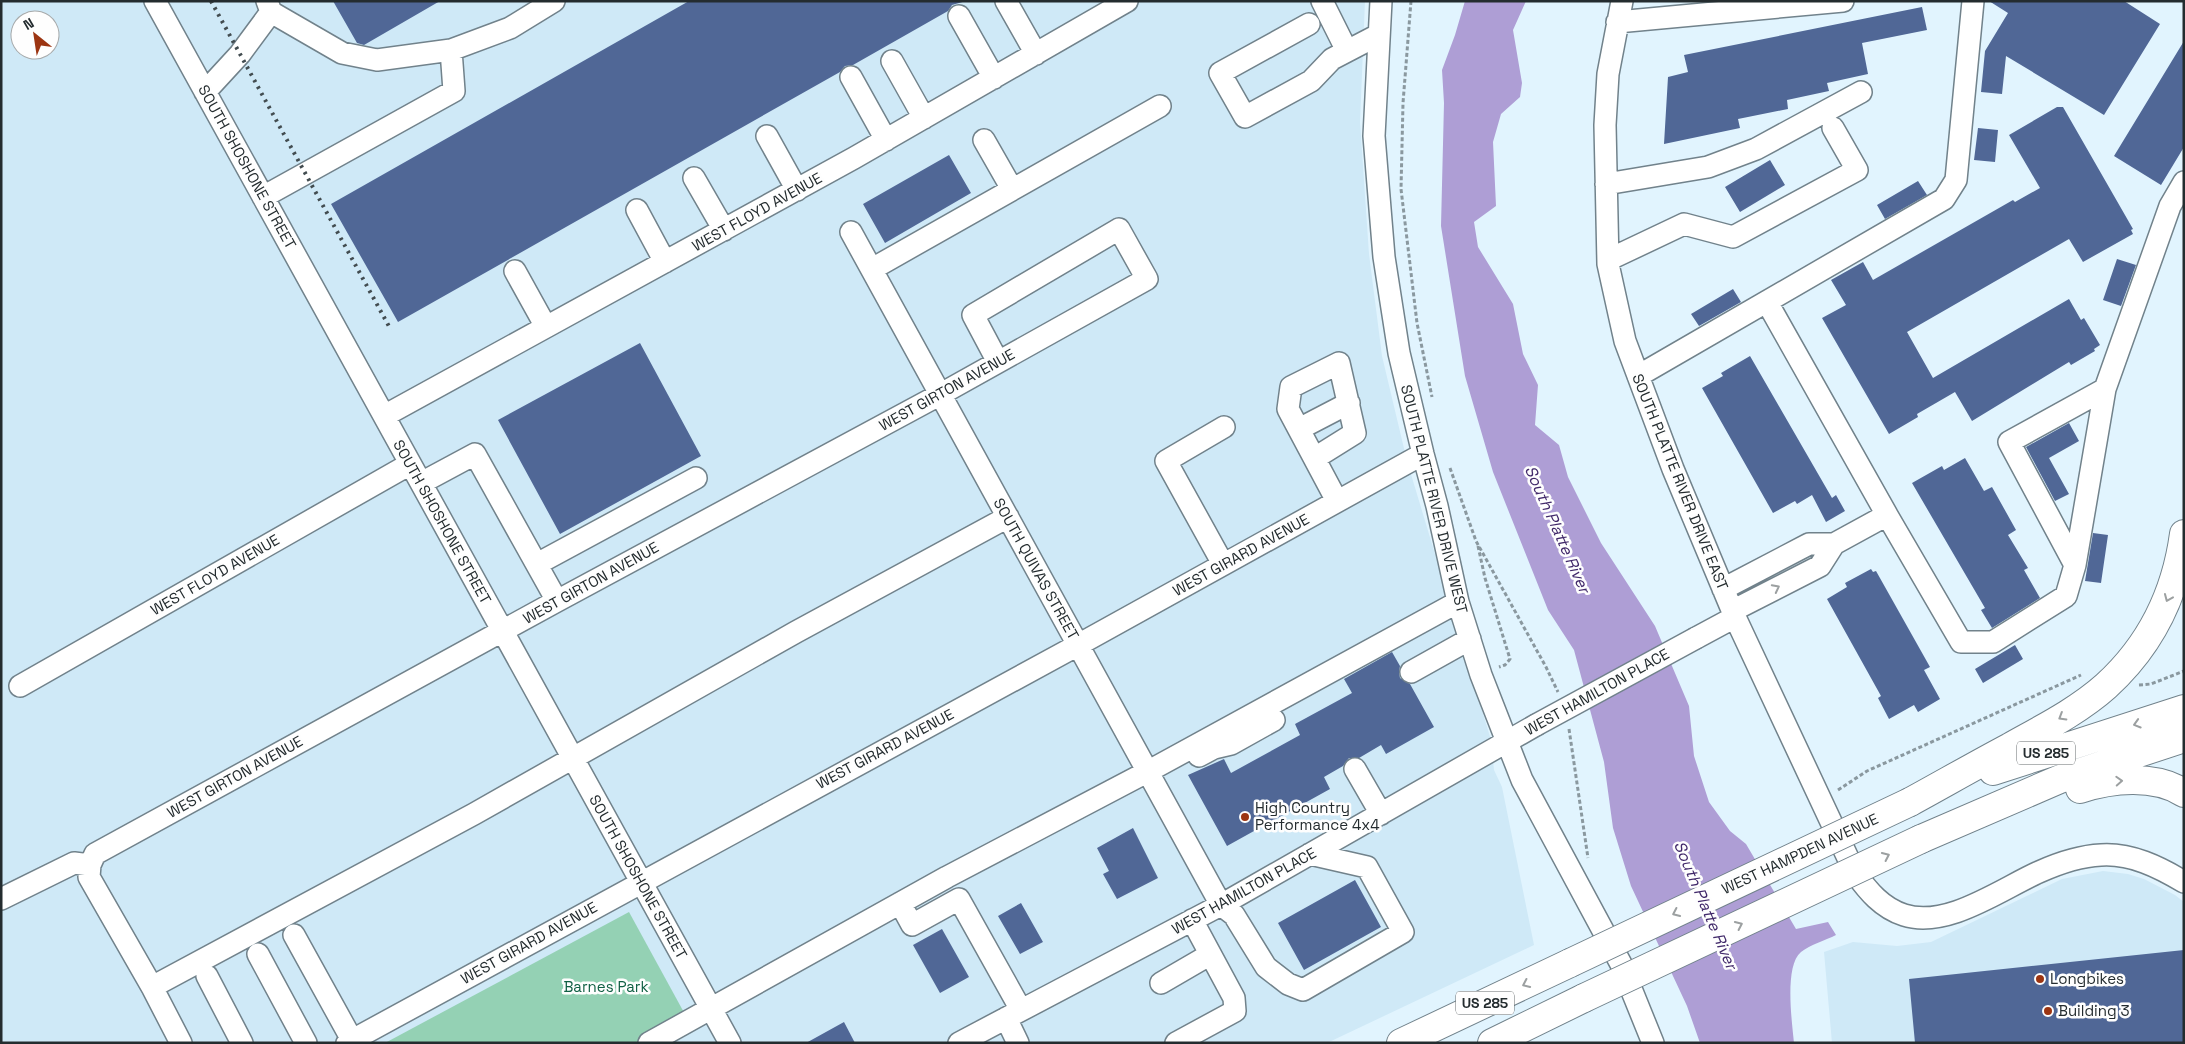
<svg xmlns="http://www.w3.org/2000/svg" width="2185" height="1044" viewBox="0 0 2185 1044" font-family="'Space Grotesk',sans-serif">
  <rect width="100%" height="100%" fill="#e1f4fe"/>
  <path fill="#cfe9f7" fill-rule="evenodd" d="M1,1H1365L1360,122L1369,254L1382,356L1407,461L1491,740L1494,770L1502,787L1534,945L1327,1043H1ZM20,20H50V50H20Z
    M2103,871L2128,874L2144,879L2175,895L2184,902V1043H1832L1824,952L1853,942L1897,946L1931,942L2062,879Z"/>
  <path fill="#94d1b4" d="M629,912L687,1018L641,1043H385Z"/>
  <path fill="#ae9ed5" d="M1465,1H1526L1513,30L1522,83L1520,97L1501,114L1493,142L1496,206L1474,222L1478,247L1513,304L1523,354L1538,385L1535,425L1559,445L1568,477L1601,543L1655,626L1689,706L1694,756L1709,802L1730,831L1746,844L1796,929L1828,922L1836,935C1826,940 1810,945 1801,952C1784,966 1792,1022 1794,1043H1700L1687,1006L1631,886L1613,828L1604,762L1574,650L1548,610L1493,472L1465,376L1441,226L1444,103L1442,70L1455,35Z"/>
  <path fill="#506796" d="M333,1H440L364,45L357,43Z
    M689,1H966L952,5L948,11L853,65L845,66L840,72L398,322L331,204Z
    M1989,1H2124L2160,24L2104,115L2006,56L2002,94L1981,92L1985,51L2008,13Z
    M1922,7L1927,30L1862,43L1868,74L1827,83L1829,91L1787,100L1788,109L1738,119L1740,128L1664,144L1668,77L1688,72L1684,55Z
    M2184,41V147L2161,185L2114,156Z
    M2057,107H2063L2133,229L2131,230L2133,234L2083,262L2069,239L1907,332L1933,378L2069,299L2081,320L2084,318L2100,345L2094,349L2095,351L2071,365L2069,362L1972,421L1955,392L1917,414L1918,417L1889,434L1822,318L1846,305L1831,280L1863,262L1873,280L2013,200L2015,202L2040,188L2009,135Z
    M1978,128L1998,130L1995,162L1974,160Z
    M949,155L971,193L885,243L863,204Z
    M1770,160L1785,185L1740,212L1725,187Z
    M1918,181L1927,195L1885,219L1877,205Z
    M2117,259L2136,265L2121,306L2103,300Z
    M1733,289L1741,302L1699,326L1691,314Z
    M640,343L701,456L560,534L498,420Z
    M1750,356L1832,498L1836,495L1845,511L1826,522L1812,495L1797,504L1795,501L1773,513L1702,388L1723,376L1721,373Z
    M2069,423L2079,441L2049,458L2069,494L2055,501L2026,447Z
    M1965,458L1984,491L1992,487L2016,530L2008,535L2028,568L2024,570L2040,598L1992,628L1981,610L1985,608L1912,483L1942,466L1944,470Z
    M2093,533L2108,535L2101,583L2085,581Z
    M1871,569L1873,572L1876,571L1930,667L1924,670L1940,699L1918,712L1914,705L1889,719L1878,698L1881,696L1827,599L1847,587L1845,583Z
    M2015,645L2023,659L1983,683L1975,669Z
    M1392,652L1400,666L1399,672L1400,678L1410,684L1434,727L1386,754L1381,745L1359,758H1349L1343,766L1324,777L1330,789L1227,846L1188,775L1224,759L1231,773L1300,735L1295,724L1352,693L1344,679Z
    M1133,828L1158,878L1117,899L1103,874L1109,871L1097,848Z
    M1355,880L1381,927L1304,970L1278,923Z
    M1021,903L1043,942L1020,954L998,916Z
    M942,929L969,977L940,993L913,945Z
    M2184,950V1043H1915L1909,979Z
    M844,1022L855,1043H806Z"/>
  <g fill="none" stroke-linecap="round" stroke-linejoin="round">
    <defs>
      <path id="minor" d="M155,1L730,1043
        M1006,1L1036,54
        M1322,1L1347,51
        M1381,1L1374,136L1384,257L1399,353L1423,454L1437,506L1458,602L1481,675L1522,780L1621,964L1653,1043
        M1622,1L1608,74L1605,125L1608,264L1625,341L1673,469L1735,617L1855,873C1868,891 1882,908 1904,915C1947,929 2001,889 2039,872C2059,863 2079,856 2101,855C2131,853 2159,867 2184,882
        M959,16L994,78
        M1617,22L1843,1
        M1309,24L1220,73L1245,117L1311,81L1332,59L1378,35
        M451,50L510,28L554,1
        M892,61L924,118
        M851,77L886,140
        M205,92L240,54L271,12L267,1
        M767,136L797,190
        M984,140L1012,189
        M694,178L724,230
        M1606,184L1708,167L1756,149L1861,92
        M263,197L454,91L451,50L377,60L342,53L271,12
        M637,210L665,262
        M851,232L1221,905L1234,915L1266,967L1288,984L1303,990L1403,932L1367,867L1310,854
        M1608,260L1684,224L1733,237L1857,170L1833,128
        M872,269L1160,106
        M515,271L546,327
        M1767,302L1887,515L1834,544
        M1638,376L1944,199L1956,180L1973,1
        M2105,389L2170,206L2184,182
        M384,416L854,158L1127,1
        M1299,429L1349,403
        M1315,458L1355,433L1339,363L1291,387L1288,409L1337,501
        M421,483L475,454L557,601
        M1887,515L1961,642H1993L2066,596L2075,565L2009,442L2105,389L2075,565
        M537,564L696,478
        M1223,564L1166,461L1224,427
        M1723,589L1809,544H1834L1820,566L1732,611
        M1696,638L1735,617
        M1411,672L1470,639
        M20,686L410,464
        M1199,756L1214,748L1231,744L1274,720
        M1355,769L1381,814
        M1,899L74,863L90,865
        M900,903L912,925L959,899L1021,1010
        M1192,920L1213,959
        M294,935L352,1040
        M258,954L306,1043
        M207,976L242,1043
        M1161,983L1204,958L1213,959L1234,998L1235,1011L1176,1043
        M152,987L474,814L796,632L1008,517
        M1006,1018L1018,1043
        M181,1043L152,987L89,877L90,865L95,854L557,601L941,394L1147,279L1119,229L973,315L998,362
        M347,1043L1078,645L1423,454
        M649,1043L947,877L1147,772L1458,602
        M959,1043L1221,905L1536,725"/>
      <path id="highway" d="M1993,771L2184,709
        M2080,789C2111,779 2154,774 2184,793
        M1910,802C1943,784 1976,765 2010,747C2042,729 2078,711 2106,686C2151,645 2176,593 2184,534
        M1921,839L2060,779L2184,738
        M1401,1043L1570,963
        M1492,1043L1584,998"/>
    </defs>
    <use href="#minor" stroke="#71828b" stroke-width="24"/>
    <use href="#highway" stroke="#71828b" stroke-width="30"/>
    <path stroke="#8a989f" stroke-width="3" stroke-dasharray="4 2.5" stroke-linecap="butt" d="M1411,1L1403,103L1401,189L1417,323L1432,397
      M1450,468L1476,541L1546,667L1558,692
      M1478,546L1485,578L1510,659L1505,665L1499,667
      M2139,685L2151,684L2184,671
      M1569,729L1588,858
      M1838,790L1867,771L2081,675"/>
    <use href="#minor" stroke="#fff" stroke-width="21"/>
    <use href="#highway" stroke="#fff" stroke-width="28"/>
    <path stroke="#424c50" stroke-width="4" stroke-dasharray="2.5 5" stroke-linecap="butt" d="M211,1L391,330"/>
    <defs>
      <path id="minor-bridge" d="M1536,725L1696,638"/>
      <path id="highway-bridge" d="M1570,963L1910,802
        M1584,998L1921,839"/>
    </defs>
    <use href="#minor-bridge" stroke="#71828b" stroke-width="24" stroke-linecap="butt"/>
    <use href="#highway-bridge" stroke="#71828b" stroke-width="30" stroke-linecap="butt"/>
    <use href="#minor-bridge" stroke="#fff" stroke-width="21"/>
    <use href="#highway-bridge" stroke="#fff" stroke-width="28"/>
  </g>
  <defs><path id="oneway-chevron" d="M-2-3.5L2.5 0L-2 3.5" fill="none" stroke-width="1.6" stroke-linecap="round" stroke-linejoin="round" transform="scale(1.25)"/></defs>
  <g stroke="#9ca0a1">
    <use href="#oneway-chevron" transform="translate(1776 588) rotate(-27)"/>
    <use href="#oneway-chevron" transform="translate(2168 598) rotate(113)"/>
    <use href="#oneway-chevron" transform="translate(2062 717) rotate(149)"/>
    <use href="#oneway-chevron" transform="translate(2137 724) rotate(163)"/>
    <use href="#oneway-chevron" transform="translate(2119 781) rotate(-3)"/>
    <use href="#oneway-chevron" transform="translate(1886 856) rotate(-25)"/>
    <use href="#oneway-chevron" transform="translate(1676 913) rotate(155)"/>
    <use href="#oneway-chevron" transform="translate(1739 925) rotate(-25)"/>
    <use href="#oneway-chevron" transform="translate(1526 984) rotate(155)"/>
  </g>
  <g fill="#9c3512" stroke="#fefefe" stroke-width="2">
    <circle cx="1245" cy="817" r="5"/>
    <circle cx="2040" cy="979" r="5"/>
    <circle cx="2048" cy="1011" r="5"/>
  </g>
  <g text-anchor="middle" stroke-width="5" stroke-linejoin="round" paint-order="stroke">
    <g fill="#fefefe" stroke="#656b6d" stroke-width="1">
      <rect x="2017" y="741.5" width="58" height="23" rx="4"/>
      <rect x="1456" y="991.5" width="58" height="23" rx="4"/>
    </g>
    <g font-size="14" font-weight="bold" fill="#242c2f">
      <text x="2046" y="758">US 285</text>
      <text x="1485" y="1008">US 285</text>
    </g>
    <g font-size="15" fill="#242c2f" stroke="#fefefe">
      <text transform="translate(247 167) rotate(61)" y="5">SOUTH SHOSHONE STREET</text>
      <text transform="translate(757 212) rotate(-29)" y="5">WEST FLOYD AVENUE</text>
      <text transform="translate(947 390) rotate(-29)" y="5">WEST GIRTON AVENUE</text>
      <text transform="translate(1680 482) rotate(68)" y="5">SOUTH PLATTE RIVER DRIVE EAST</text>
      <text transform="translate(1434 499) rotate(76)" y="5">SOUTH PLATTE RIVER DRIVE WEST</text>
      <text transform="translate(442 522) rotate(61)" y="5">SOUTH SHOSHONE STREET</text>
      <text transform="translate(1241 555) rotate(-29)" y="5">WEST GIRARD AVENUE</text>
      <text transform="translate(1036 569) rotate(61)" y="5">SOUTH QUIVAS STREET</text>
      <text transform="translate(215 575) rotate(-30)" y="5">WEST FLOYD AVENUE</text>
      <text transform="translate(591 583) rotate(-29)" y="5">WEST GIRTON AVENUE</text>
      <text transform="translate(1597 692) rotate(-29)" y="5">WEST HAMILTON PLACE</text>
      <text transform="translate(885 749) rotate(-28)" y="5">WEST GIRARD AVENUE</text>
      <text transform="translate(235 777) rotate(-29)" y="5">WEST GIRTON AVENUE</text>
      <text transform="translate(1800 854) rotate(-25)" y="5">WEST HAMPDEN AVENUE</text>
      <text transform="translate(638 877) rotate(61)" y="5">SOUTH SHOSHONE STREET</text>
      <text transform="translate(1244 891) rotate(-29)" y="5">WEST HAMILTON PLACE</text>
      <text transform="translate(529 943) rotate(-29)" y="5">WEST GIRARD AVENUE</text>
    </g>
    <g font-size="15" fill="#242c2f" stroke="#fefefe" text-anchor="start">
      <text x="1255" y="813">High Country<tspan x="1255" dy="17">Performance 4x4</tspan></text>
      <text x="2050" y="984">Longbikes</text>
      <text x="2058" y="1016">Building 3</text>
    </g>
    <g font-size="15" fill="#106044" stroke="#fefefe">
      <text x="606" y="992">Barnes Park</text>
    </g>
    <g font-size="16" font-style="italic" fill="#41296a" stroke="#fefefe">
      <text transform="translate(1558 529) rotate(66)" y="6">South Platte River</text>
      <text transform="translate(1706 905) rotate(67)" y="6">South Platte River</text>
    </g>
  </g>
  <rect width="2185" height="1044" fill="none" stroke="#242c2f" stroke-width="5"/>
  <g transform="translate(35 35) rotate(330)"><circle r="24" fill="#fefefe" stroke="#a7aaab"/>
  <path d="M0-4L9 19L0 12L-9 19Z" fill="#9c3512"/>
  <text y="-8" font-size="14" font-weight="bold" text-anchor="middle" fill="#242c2f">N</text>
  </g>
</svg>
